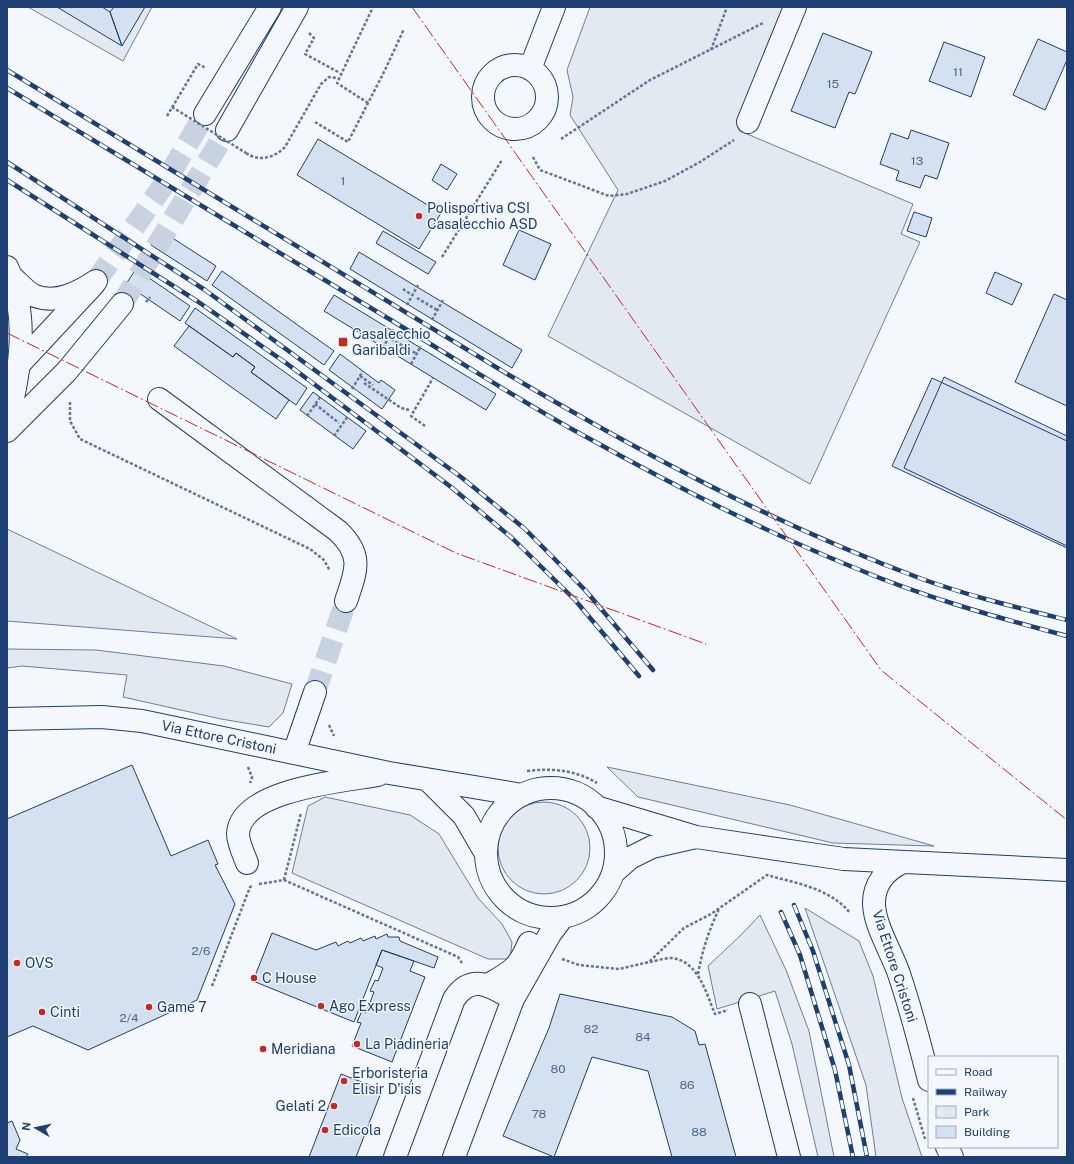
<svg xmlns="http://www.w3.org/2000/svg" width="1074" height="1164" viewBox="0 0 1074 1164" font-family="'Public Sans',sans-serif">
  <rect width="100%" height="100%" fill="#f4f7fb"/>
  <path fill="#e3e9f0" stroke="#687fa3" d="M28,7H152L123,61Z
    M590,7H790L740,131L913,204L901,234L920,242L810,484L548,336L618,190L570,115L573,97L567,70Z
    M7,529L237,639L7,621Z
    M7,649L96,650L224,666L292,684L283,713L269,727L221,719L123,697L127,675L22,666L7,668Z
    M607,767L790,805L934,846L833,843L638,797Z
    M325,797L410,815L439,834L478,898L502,924L512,942L510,959H488L292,873L308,806Z
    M498 848a46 46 0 1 1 92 0a46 46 0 1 1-92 0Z
    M805,908L859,941L873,976L902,1098L922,1157H876L866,1085Z
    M760,915L786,970L809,1031L834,1157H818L792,1044L775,991L717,1009L708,966L741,935Z"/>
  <path fill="#d5e0f0" stroke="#1d3f73" d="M57,7H102L110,12L122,46Z
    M114,7H145L122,46L110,12Z
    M823,33L872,52L855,94L849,92L835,128L791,111Z
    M1038,39L1067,52V60L1045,110L1013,95Z
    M944,42L985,57L971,97L929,81Z
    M911,130L949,143L937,179L925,175L920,188L896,180L899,171L880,164L891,133L908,139Z
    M318,139L441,213L419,249L297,175Z
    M441,164L457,174L447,190L432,180Z
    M914,212L932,218L926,237L907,231Z
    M160,230L216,266L207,281L151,245Z
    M519,230L551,244L535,280L503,265Z
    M383,231L436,262L428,274L376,243Z
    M359,252L522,350L512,368L350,269Z
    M136,269L190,306L180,321L126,284Z
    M222,271L334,351L324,365L212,285Z
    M995,272L1022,284L1012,305L986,293Z
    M1054,294L1067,300V406L1015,382Z
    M334,295L496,394L486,410L324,311Z
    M195,308L307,388L296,405L251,372L255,367L236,353L233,357L185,323Z
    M189,326L233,357L236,353L255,367L251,372L289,400L276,419L174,346Z
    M340,354L379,383L381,380L395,390L382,409L329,370Z
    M944,377L1067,436V546L904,468Z
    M932,378L1067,441V548L892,466Z
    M313,392L366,431L353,449L300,410Z
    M132,765L171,856L208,840L218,864L215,865L235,904L197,1000L88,1050L33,1026L7,1037V819Z
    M272,933L316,950L336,942L338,946L348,941L350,943L361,938L363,941L375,936L376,939L387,934L388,937H399L400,941L438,957L434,968L382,950L354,1022L253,981Z
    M382,950L414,961L410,971L425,977L392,1062L352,1046L361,1023L357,1022L362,1011L366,1013L374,992L370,991L375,980L378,981L383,968L376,965Z
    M560,994L672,1017L695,1031L699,1045L705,1044L736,1157H672L648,1071L592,1057L554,1157L503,1136L549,1028Z
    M341,1074L382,1090L356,1157H309Z
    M12,1121L20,1140L16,1149L28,1154L26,1157H7V1123Z"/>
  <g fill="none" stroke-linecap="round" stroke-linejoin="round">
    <path stroke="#c9d2e0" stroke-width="22" stroke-dasharray="22 11" stroke-linecap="butt" d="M96,281L163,186L205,114
      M122,304L227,130
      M315,692L346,601"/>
    <defs>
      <path id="minor" d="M483 97a32 32 0 1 1 64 0a32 32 0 1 1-64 0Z
        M530,69L554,7
        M205,114L270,7
        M748,122L795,7
        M227,130L297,7
        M11,373L94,284
        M159,399L338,531C364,556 356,571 346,601
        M7,431L67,371L122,304
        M7,719L102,717L142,721L389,773L522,795
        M294,753L315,692
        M428,780L464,816L486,854
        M486 853a65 65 0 1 1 130 0a65 65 0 1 1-130 0Z
        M596,807L696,837L844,859L1067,870
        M247,863C244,855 238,843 238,834C240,789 345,781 378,775
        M901,863C885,871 874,884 874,903C874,925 892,953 899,974C911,1009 920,1045 929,1080
        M613,873L630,858L652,847L696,837
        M488,985C512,971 518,969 529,943
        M750,1004L789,1157
        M947,1147L952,1157
        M395,1157L454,999C472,972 492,987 513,999
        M454,1157L513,999L550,934L562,918"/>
      <path id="highway" d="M7,267C30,316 20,373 7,423
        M11,276C18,282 27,293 35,296C57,304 78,293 96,281"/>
    </defs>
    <use href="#minor" stroke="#1d3f73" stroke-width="24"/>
    <use href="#highway" stroke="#1d3f73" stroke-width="24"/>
    <path stroke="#5e769c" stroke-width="2.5" stroke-dasharray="3 2" stroke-linecap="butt" d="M309,33L314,38L305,54L340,73
      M711,50L727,7
      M368,103L337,83L373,7
      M167,116L198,64L206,68
      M315,122L348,142L385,70L404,29
      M561,139L650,80L763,23
      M246,153C259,162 274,158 285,147L321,84L329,77L338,78
      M533,157L540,170L609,196L627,194L665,181L700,162L734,140
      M442,257L502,160
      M403,289L412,295
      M417,298L437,310
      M146,302L150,297
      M407,305L418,285
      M432,320L443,300
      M381,333L388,338
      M391,339L417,354
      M383,348L393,329
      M411,364L421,346
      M360,376L373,385
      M364,383L401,408L409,410
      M352,389L363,371
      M70,402V421L80,439L310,549L324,560L330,571
      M315,404L339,423
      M307,416L321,396
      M425,426L411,416L433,378
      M334,436L348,416
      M329,725L334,736
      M248,767L252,777L250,783
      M527,771C553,768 575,770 597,783
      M284,880L301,813
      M259,884L284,880L458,957L462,963
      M562,959L579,965L619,969L649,962L684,928L711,914L767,875C795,883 830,888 850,913
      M650,962C656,961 665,958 671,958C698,960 706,993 715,1014L728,1010
      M698,974C702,951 709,930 719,909
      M212,986L250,887L252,886
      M913,1098L925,1139"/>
    <use href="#minor" stroke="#f4f7fb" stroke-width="22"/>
    <use href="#highway" stroke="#f4f7fb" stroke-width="22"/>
    <defs>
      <path id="rail" d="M7,70L509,375C641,453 778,526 922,579C969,596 1019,608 1067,620
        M7,88C141,169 275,250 409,331C469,367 528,406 590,439C676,487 764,531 855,568C924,597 995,617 1067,636
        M7,162L205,290L461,477L525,529L586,591L653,670
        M7,180L197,301L286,363L451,487L512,538L575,600L639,676
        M794,905L813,951L849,1065L867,1157
        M781,912L800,955L835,1070L853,1157"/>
    </defs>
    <use href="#rail" stroke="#1d3f73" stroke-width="4.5"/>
    <use href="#rail" stroke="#f4f7fb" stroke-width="3" stroke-dasharray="9" stroke-linecap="butt"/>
    <path stroke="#5e769c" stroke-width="2.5" stroke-dasharray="3 2" stroke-linecap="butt" d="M172,107L246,153"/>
    <path stroke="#c62828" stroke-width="1" stroke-dasharray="14 3 2 3" stroke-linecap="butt" d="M412,7L881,670L1067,820
      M7,333L456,553L706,644"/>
  </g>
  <g fill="#c62828" stroke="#f4f7fb" stroke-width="1.5">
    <circle cx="419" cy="216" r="4"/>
    <rect x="338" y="337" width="10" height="10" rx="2"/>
    <circle cx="17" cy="963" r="4"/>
    <circle cx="254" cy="978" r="4"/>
    <circle cx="321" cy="1006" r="4"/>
    <circle cx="149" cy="1007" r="4"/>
    <circle cx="42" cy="1012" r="4"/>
    <circle cx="357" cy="1044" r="4"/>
    <circle cx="263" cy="1049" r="4"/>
    <circle cx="344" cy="1081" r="4"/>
    <circle cx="334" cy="1106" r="4"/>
    <circle cx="325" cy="1130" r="4"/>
  </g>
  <g text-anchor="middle" stroke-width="3" stroke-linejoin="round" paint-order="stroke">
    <g font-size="12" fill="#4b6792">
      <text x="958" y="76">11</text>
      <text x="833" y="88">15</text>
      <text x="917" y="165">13</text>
      <text x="343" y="185">1</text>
      <text x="201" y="955">2/6</text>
      <text x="129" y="1022">2/4</text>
      <text x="591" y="1033">82</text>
      <text x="643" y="1041">84</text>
      <text x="558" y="1073">80</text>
      <text x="687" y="1089">86</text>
      <text x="539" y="1118">78</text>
      <text x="699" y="1136">88</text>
    </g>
    <g font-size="14" fill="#1d3f73" stroke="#f4f7fb" text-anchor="start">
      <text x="427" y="213">Polisportiva CSI<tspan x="427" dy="16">Casalecchio ASD</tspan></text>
      <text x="352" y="339">Casalecchio<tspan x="352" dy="16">Garibaldi</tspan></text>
      <text x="25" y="968">OVS</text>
      <text x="262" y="983">C House</text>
      <text x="329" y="1011">Ago Express</text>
      <text x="157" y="1012">Game 7</text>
      <text x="50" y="1017">Cinti</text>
      <text x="365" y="1049">La Piadineria</text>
      <text x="271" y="1054">Meridiana</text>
      <text x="352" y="1078">Erboristeria<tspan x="352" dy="16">Elisir D'isis</tspan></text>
      <text x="326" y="1111" text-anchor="end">Gelati 2</text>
      <text x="333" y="1135">Edicola</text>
    </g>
    <g font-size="14" fill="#1d3f73" stroke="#f4f7fb">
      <text transform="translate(219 737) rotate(12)" y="5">Via Ettore Cristoni</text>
      <text transform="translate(895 966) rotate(72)" y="5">Via Ettore Cristoni</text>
    </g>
  </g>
  <rect width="1074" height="1164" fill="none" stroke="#1d3f73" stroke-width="16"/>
  <rect x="928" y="1056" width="130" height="92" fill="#f4f7fb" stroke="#9eadc5"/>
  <rect x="936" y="1069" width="20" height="6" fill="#f4f7fb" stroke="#9eadc5"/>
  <text x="964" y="1076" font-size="12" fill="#1d3f73">Road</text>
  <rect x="936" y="1089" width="20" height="6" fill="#1d3f73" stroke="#9eadc5"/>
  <text x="964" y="1096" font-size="12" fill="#1d3f73">Railway</text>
  <rect x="936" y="1106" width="20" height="12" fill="#e3e9f0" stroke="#9eadc5"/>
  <text x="964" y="1116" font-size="12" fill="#1d3f73">Park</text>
  <rect x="936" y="1126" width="20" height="12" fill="#d5e0f0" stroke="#9eadc5"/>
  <text x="964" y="1136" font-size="12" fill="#1d3f73">Building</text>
  <g transform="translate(36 1128) rotate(279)" stroke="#f4f7fb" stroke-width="3" paint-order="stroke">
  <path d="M0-3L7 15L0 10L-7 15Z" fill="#1d3f73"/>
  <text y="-6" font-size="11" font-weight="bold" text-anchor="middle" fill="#1d3f73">N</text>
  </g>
</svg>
